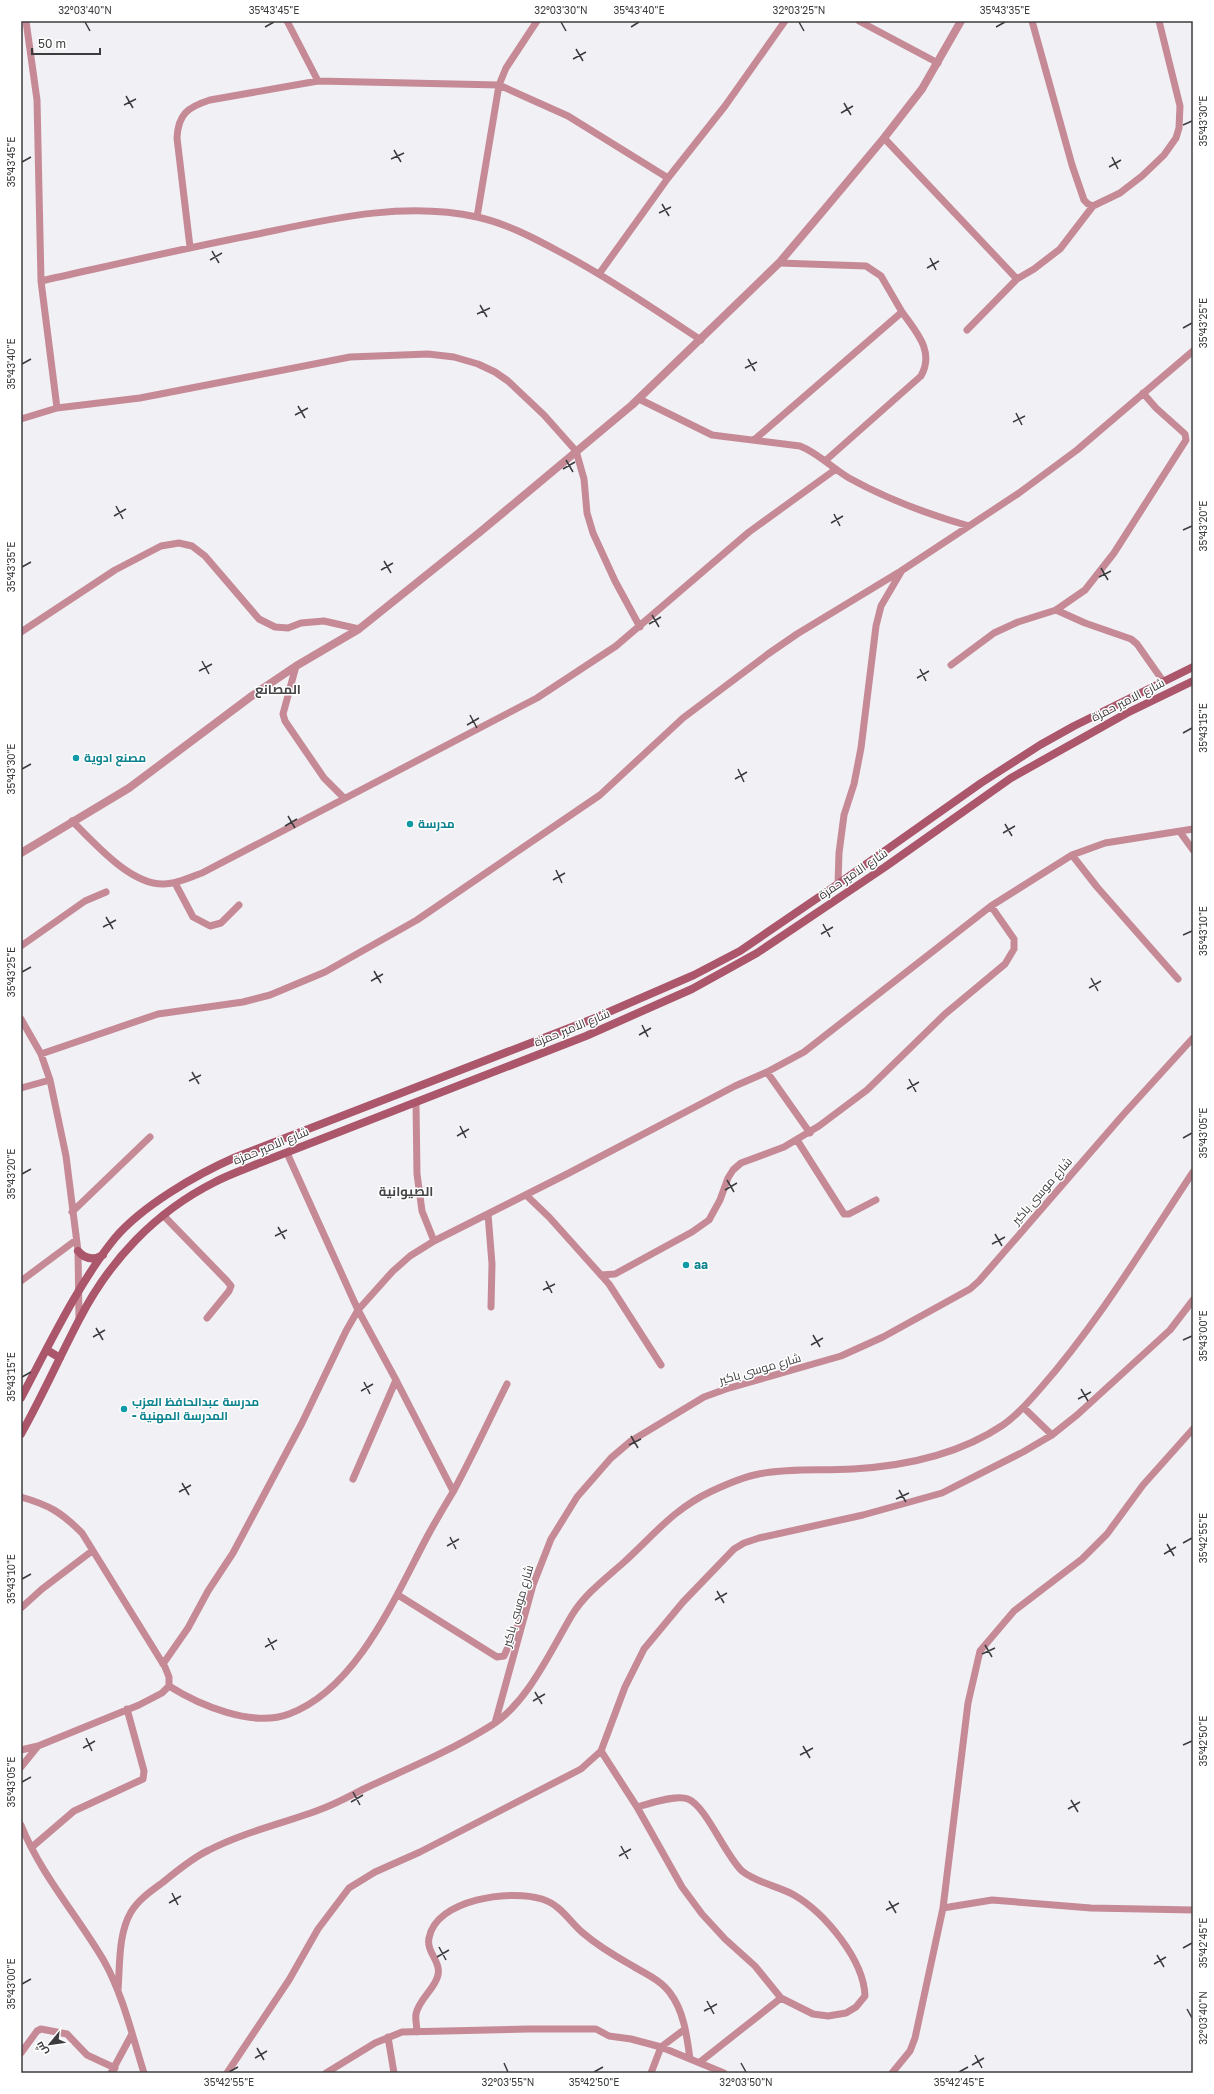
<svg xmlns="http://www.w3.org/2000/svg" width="1214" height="2094" viewBox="0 0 1214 2094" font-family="'Golos Text',Cairo,sans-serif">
  <rect width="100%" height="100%" fill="#f1f1f5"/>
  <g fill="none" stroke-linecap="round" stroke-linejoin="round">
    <path stroke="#c68a97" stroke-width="7" d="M26,21L37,100L41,281L57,408
      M287,21L318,81
      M859,21L938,63
      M1032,21L1072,165L1084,200L1088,204L1093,206L1120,193L1142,176L1164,155L1176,138L1179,128L1180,106L1159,21
      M884,138L1017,279L1034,269L1060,249L1093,206
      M477,217L499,85L506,68L537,21
      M190,247L177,138C178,114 188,107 210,100L318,81L499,85L568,116L668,178
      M599,274L668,178L725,106L785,21
      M41,281C113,265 185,248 258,234C329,219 404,201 477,217C505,223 532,237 558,251C607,277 654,309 701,340
      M967,330L1017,279
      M639,399L712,435L800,446C818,453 832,468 849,478C887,499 927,514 969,526
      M21,419L57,408L140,398L350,357L428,354L454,357L478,364L495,372L508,381L544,415L576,451L584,479L587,513L593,533L615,581L640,627
      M754,440L902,312L881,276L866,266L779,263
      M825,461L921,376C935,351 916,332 902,312
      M1056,610L1085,623L1131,639L1137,644L1163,681
      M21,632L115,570L161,546L179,543L192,546L205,556L259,619L275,627L288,628L301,623L324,621L359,629
      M951,665L994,633L1018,622L1056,610L1085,590L1114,553L1186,440L1185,434L1156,408L1143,393
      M296,666L283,714L285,721L324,778L344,798
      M72,821C95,843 130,885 164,884C177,884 190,877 202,873L537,698L616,646L749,532L836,469
      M1180,832L1193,850
      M1072,855L1097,887L1178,979
      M175,883L193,917L210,926L221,923L239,905
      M838,884L839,853L844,815L854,784L861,748L876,626L881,606L901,572
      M21,946L85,901L106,892
      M21,1019L41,1054L50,1080L66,1156L78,1251L79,1319
      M41,1054L158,1014L243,1002L270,995L325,972L417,920L600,795L683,718L768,654L797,634L901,571L1019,493L1077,450L1193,351
      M767,1072L810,1133
      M21,1088L50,1080
      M416,1103L417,1174L422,1211L434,1241
      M797,1140L844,1214H849L876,1200
      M287,1153L358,1310L396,1380L453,1491
      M526,1195L549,1217L609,1284L661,1365
      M72,1212L150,1137
      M488,1214L492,1264L491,1307
      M163,1215L227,1281L231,1286L229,1291L207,1318
      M601,1275L615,1274L692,1232L709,1220L720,1200L728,1178L733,1170L741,1163L784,1147L819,1126L867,1090L945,1014L1005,964L1014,949V939L991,906
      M21,1281L76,1240
      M1024,1408L1052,1435
      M353,1479L396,1380
      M21,1497C49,1505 61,1512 82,1533L165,1667L169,1677V1686L162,1693L139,1705L38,1746L21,1767
      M398,1595L497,1657L504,1656L517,1627L522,1619
      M21,1608L42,1589L92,1551
      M163,1664L188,1628L208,1591L233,1553L302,1423L346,1331L358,1310L393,1271L410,1256L434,1241L569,1173L735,1086L767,1072L804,1052L991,906L1072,855L1105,843L1193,829
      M169,1686C199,1705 253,1728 289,1714C357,1689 395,1597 427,1537C435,1522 444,1507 453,1492C472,1457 489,1420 507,1384
      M495,1723L533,1585L551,1539L577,1497L611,1458L631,1441L704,1397L726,1389L841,1356L883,1337L970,1289L979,1281L1122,1116L1193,1038
      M21,1750L38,1746
      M601,1751L637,1807L682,1887L702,1914L725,1939L755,1966L781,1998L813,2014L828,2016L846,2013L856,2007L865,1996C864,1960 825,1913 794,1895C778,1886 757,1883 742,1871C725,1855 706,1806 688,1799C676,1794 649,1804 637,1807
      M21,1825C41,1875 77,1915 104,1961C123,1995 132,2035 144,2073
      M32,1847L74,1811L143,1779L144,1771L127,1709
      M943,1908L992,1900L1091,1908L1193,1910
      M118,1990C120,1966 118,1934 131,1912C138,1900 151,1891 162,1883C177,1871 192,1858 209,1850C246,1831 286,1823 324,1808C340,1802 355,1793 370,1786C412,1767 454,1749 492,1725C528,1702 551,1650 572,1615C585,1594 605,1579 623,1563C653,1536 673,1509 712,1491C727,1484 743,1477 759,1474C790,1468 822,1471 853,1469C904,1466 960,1454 1003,1425C1018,1415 1028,1402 1039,1390C1098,1323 1144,1246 1193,1172
      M417,2032C417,2026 415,2019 416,2014C419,1999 435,1989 438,1975C441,1961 426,1952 429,1938C436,1899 511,1889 542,1899C561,1905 569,1921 583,1933C597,1945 615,1956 631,1965C644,1973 661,1980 670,1993C684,2011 687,2037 690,2059
      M388,2037L394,2073
      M21,2053L37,2031L41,2029L67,2034L87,2055L115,2068
      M700,2062L781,1998
      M111,2073L132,2034
      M227,2073L289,1980L318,1929L349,1888L375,1872L420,1852L581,1769L601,1751L625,1687L644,1649L683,1602L734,1549L744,1543L759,1538L863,1515L942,1493L1023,1452L1052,1435L1077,1415L1170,1330L1193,1300
      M326,2073L375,2043L402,2032L528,2029H596L609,2036L631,2039L661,2047L724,2073
      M651,2073L661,2047L685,2029
      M892,2073L910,2051L915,2038L943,1908L968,1703L980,1651L1014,1611L1082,1559L1107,1534L1143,1485L1193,1429"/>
    <path stroke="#c68a97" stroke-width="8" d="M21,853L129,788L253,695L296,666L359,629L480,532L632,405L779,263L823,211L884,138L922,89L961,21"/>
    <path stroke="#ab566b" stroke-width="8" d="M78,1251C85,1259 93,1261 103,1255
      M47,1350L60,1358
      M21,1398C48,1347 79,1282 115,1238C142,1206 197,1174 236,1157L595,1018L694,975L740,951L838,884L981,783L1040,745L1074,726L1193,667
      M21,1434C42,1397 59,1358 79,1320C109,1261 155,1212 215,1182C228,1175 243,1170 257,1164L586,1036L692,989L757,953L885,867L1011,778L1127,713L1193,681"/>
  </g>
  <path fill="none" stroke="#3c3c3e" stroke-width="1.5" d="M85,22L90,31M561,22L566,31M799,22L804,31M265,27L274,22M631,27L639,22M996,27L1005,22M576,49L583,61M573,59L586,52M126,96L133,108M844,103L851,115M124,105L136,99M841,113L853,106M1183,125L1192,121M394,150L401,162M1112,157L1118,169M391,159L404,153M22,162L31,157M1109,167L1121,160M662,204L669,216M659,213L671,207M212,251L219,263M930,258L936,270M210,260L222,253M927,268L939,261M480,305L487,317M477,314L490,308M1183,328L1192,323M748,359L755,371M22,364L31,359M745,368L757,362M298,406L305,418M1016,413L1022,425M295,415L308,408M1013,422L1025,416M566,460L573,472M563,469L575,462M116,506L123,519M834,514L840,526M114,516L126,509M831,523L843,516M1183,530L1192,526M384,561L391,573M22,567L31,562M1101,568L1108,580M381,570L393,563M1099,577L1111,571M652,615L659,627M649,624L661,617M202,661L209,674M920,669L926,681M199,671L212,664M917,678L929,671M470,715L477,728M467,725L479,718M1183,733L1192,728M22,769L31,764M738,769L744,782M735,779L747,772M288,816L295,828M1005,824L1012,836M285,826L297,819M1003,833L1015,826M556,870L562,883M553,880L565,873M106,917L113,929M823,924L830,937M103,927L116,920M821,934L833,927M1183,935L1192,931M374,971L381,983M22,972L31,967M1091,978L1098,991M371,981L383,974M1089,988L1101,981M642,1025L648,1037M639,1035L651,1028M192,1072L199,1084M909,1079L916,1092M189,1081L201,1075M907,1089L919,1082M460,1126L466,1138M457,1136L469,1129M1183,1138L1192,1133M22,1174L31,1169M727,1180L734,1192M725,1190L737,1183M278,1227L285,1239M995,1234L1002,1246M275,1236L287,1230M992,1244L1005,1237M546,1281L552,1293M543,1290L555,1284M96,1328L103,1340M813,1335L820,1347M93,1337L105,1330M1183,1340L1192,1336M811,1345L823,1338M22,1377L31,1372M364,1382L370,1394M1081,1389L1088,1401M361,1391L373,1384M1078,1399L1091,1392M631,1436L638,1448M629,1445L641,1439M182,1483L189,1495M899,1490L906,1502M179,1492L191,1485M896,1499L909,1493M450,1537L456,1549M1183,1543L1192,1538M1167,1544L1174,1556M447,1546L459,1539M1164,1554L1176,1547M22,1579L31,1574M717,1591L724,1603M715,1600L727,1593M268,1638L274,1650M985,1645L992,1657M265,1647L277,1640M982,1654L995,1648M535,1692L542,1704M533,1701L545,1694M86,1738L92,1751M1183,1745L1192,1741M803,1746L810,1758M83,1748L95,1741M800,1755L813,1748M22,1782L31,1777M353,1792L360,1805M1071,1800L1078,1812M351,1802L363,1795M1068,1809L1080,1802M621,1846L628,1859M619,1856L631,1849M172,1893L178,1905M889,1901L896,1913M169,1903L181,1896M886,1910L899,1903M439,1947L446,1960M1183,1948L1192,1943M1157,1955L1164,1967M437,1957L449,1950M1154,1964L1166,1957M22,1984L31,1979M707,2001L714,2014M1187,2009L1192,2018M704,2011L717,2004M257,2048L264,2060M975,2055L982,2068M255,2058L267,2051M504,2063L508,2072M741,2063L746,2072M972,2065L984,2058M229,2072L238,2067M594,2072L603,2067M959,2072L968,2067"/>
  <g fill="#0f9aa8" stroke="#fff" stroke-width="1.5">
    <circle cx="76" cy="758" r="4"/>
    <circle cx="410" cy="824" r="4"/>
    <circle cx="686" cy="1265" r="4"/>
    <circle cx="124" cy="1409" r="4"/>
  </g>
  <g text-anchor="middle" stroke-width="3" stroke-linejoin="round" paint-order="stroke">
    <g font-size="12" fill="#3c3c3e" stroke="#fff">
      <text transform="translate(1128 700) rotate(-27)" y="4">شارع الامير حمزة</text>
      <text transform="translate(853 874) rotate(-34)" y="4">شارع الامير حمزة</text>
      <text transform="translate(572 1028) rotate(-22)" y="4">شارع الامير حمزة</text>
      <text transform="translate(271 1146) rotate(-22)" y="4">شارع الامير حمزة</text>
      <text transform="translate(1042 1191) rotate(-49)" y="4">شارع موسى باكير</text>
      <text transform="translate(760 1369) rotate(-16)" y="4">شارع موسى باكير</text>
      <text transform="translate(518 1606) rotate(-74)" y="4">شارع موسى باكير</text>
    </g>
    <g font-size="12" font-weight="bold" fill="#0d838f" stroke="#fff" text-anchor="start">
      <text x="84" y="762">مصنع ادوية</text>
      <text x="418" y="828">مدرسة</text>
      <text x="694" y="1269">aa</text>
      <text x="132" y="1406">مدرسة عبدالحافظ العزب<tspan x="132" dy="14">- المدرسة المهنية</tspan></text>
    </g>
    <g font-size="13" font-weight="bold" fill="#444447" stroke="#fff">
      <text x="278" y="694">المصانع</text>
      <text x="406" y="1196">الصيوانية</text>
    </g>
  </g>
  <rect width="1214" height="2094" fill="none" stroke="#ffffff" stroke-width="44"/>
  <g transform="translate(50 2044) rotate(241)" stroke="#ffffff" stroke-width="3" paint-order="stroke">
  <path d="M0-3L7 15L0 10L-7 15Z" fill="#3c3c3e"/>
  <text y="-6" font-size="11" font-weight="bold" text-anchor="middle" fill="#3c3c3e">ش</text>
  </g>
  <path d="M32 48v6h68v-6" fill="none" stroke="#3c3c3e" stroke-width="2"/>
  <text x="38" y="48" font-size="12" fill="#3c3c3e" stroke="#ffffff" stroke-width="3" paint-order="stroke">50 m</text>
  <rect x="22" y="22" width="1170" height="2050" fill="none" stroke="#3c3c3e" stroke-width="1.5"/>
  <g font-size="10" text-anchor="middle" fill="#3c3c3e">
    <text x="85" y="14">32°03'40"N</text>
    <text x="274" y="14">35°43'45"E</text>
    <text x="561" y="14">32°03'30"N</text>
    <text x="639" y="14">35°43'40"E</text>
    <text x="799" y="14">32°03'25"N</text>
    <text x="1005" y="14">35°43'35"E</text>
    <text transform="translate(1203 121) rotate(-90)" y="4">35°43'30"E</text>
    <text transform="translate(11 162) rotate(-90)" y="4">35°43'45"E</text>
    <text transform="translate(1203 323) rotate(-90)" y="4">35°43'25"E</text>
    <text transform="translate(11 364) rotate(-90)" y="4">35°43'40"E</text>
    <text transform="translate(1203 526) rotate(-90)" y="4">35°43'20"E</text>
    <text transform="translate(11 567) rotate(-90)" y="4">35°43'35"E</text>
    <text transform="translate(1203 728) rotate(-90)" y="4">35°43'15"E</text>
    <text transform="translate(11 769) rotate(-90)" y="4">35°43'30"E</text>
    <text transform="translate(1203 931) rotate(-90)" y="4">35°43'10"E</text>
    <text transform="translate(11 972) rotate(-90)" y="4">35°43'25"E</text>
    <text transform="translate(1203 1133) rotate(-90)" y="4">35°43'05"E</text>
    <text transform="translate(11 1174) rotate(-90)" y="4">35°43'20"E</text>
    <text transform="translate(1203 1336) rotate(-90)" y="4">35°43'00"E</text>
    <text transform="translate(11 1377) rotate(-90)" y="4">35°43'15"E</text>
    <text transform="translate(1203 1538) rotate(-90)" y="4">35°42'55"E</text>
    <text transform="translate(11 1579) rotate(-90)" y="4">35°43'10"E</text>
    <text transform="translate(1203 1741) rotate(-90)" y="4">35°42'50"E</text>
    <text transform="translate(11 1782) rotate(-90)" y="4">35°43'05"E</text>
    <text transform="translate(1203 1943) rotate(-90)" y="4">35°42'45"E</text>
    <text transform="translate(11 1984) rotate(-90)" y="4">35°43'00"E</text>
    <text transform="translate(1203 2018) rotate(-90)" y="4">32°03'40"N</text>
    <text x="229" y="2086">35°42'55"E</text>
    <text x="508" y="2086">32°03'55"N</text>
    <text x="594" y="2086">35°42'50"E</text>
    <text x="746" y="2086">32°03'50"N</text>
    <text x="959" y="2086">35°42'45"E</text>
  </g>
</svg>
